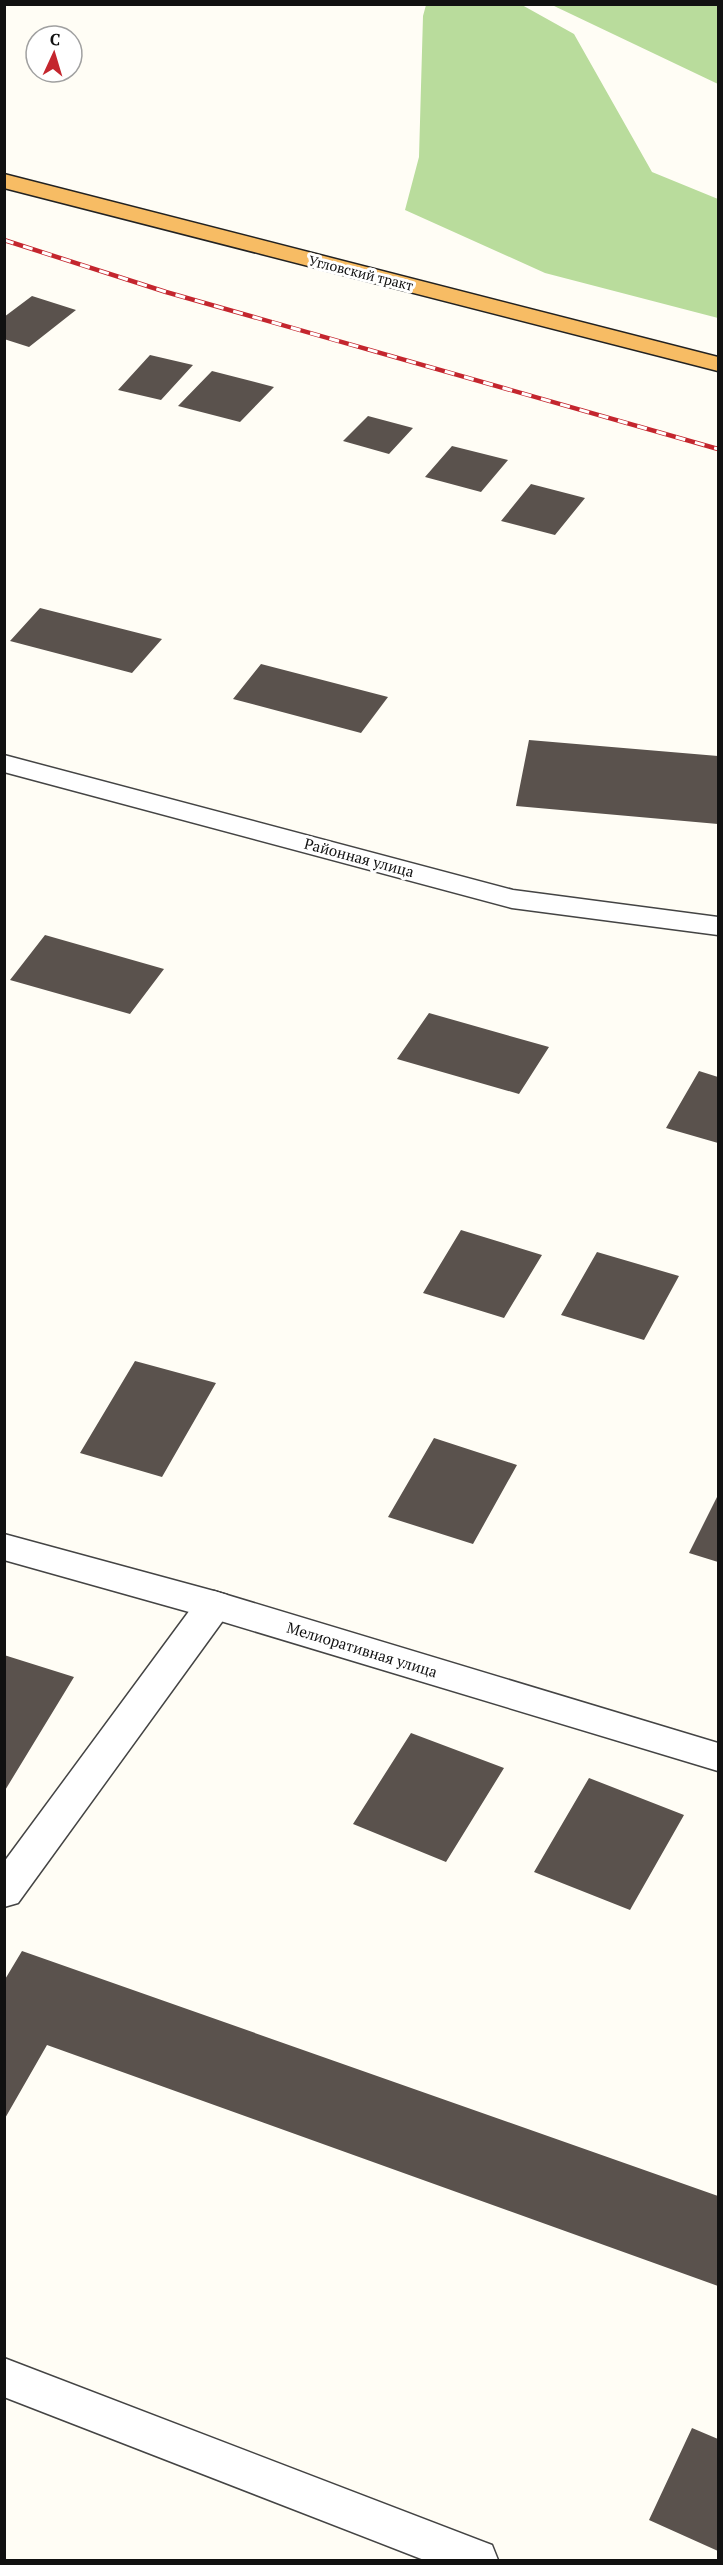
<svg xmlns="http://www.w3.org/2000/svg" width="723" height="2565" viewBox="0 0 723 2565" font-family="'PT Serif',serif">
  <rect width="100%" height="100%" fill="#fffdf5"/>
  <path fill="#b9dc9c" d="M426,5H522L574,34L652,172L718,199V318L545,273L405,210L419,157L423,16Z
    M552,5H718V84Z"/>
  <path fill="#5a524d" d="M32,296L76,310L29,347L4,339V317Z
    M150,355L193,365L161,400L118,390Z
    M212,371L274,387L240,422L178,406Z
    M368,416L413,428L389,454L343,441Z
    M452,446L508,460L481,492L425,477Z
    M531,484L585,498L555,535L501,521Z
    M40,608L162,639L132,673L10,641Z
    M261,664L388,697L361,733L233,699Z
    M529,740L718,756V824L516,806Z
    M45,935L164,969L130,1014L10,980Z
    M429,1013L549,1047L519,1094L397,1059Z
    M699,1071L718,1077V1143L666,1128Z
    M461,1230L542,1255L504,1318L423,1293Z
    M597,1252L679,1276L644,1340L561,1315Z
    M135,1361L216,1383L162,1477L80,1453Z
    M434,1438L517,1465L473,1544L388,1517Z
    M718,1495V1562L689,1553Z
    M4,1655L74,1677L4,1792Z
    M411,1733L504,1768L446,1862L353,1824Z
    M589,1778L684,1815L630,1910L534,1872Z
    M22,1951L718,2196V2286L47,2045L4,2120V1981Z
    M692,2428L718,2439V2551L649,2520Z"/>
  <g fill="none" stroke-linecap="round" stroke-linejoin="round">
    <defs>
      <path id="service" d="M214,1591L227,1595L232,1605L227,1615L18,1903L4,1907V1862L201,1595Z
        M4,2358L492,2545L498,2560H424L4,2397Z"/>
      <path id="minor" d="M4,755L513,890L718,917V935L512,908L4,772Z
        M4,1534L214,1591L718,1743V1771L214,1619L4,1560Z"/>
      <path id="trunk" d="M4,174L718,357V371L4,188Z"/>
    </defs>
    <use href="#service" stroke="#444" stroke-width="3"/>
    <use href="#minor" stroke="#444" stroke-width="3"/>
    <use href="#trunk" stroke="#222" stroke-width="3"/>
    <use href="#service" fill="#fff" fill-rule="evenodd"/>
    <use href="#minor" fill="#fff" fill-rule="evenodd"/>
    <use href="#trunk" fill="#f7bc64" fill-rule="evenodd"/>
    <defs>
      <path id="rail" d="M4,240L166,292L718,449"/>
    </defs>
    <use href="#rail" stroke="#c4262e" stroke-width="4.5"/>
    <use href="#rail" stroke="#fff" stroke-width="3" stroke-dasharray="10" stroke-linecap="butt"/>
  </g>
  <g text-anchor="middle" stroke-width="6" stroke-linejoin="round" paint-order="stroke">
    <g font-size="14" fill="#111" stroke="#fff">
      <text transform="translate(361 273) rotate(14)" y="5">Угловский тракт</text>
    </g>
    <g font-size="15" fill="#111" stroke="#fff">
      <text transform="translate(359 858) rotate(15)" y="5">Районная улица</text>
      <text transform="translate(362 1650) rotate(17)" y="5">Мелиоративная улица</text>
    </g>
  </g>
  <rect width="723" height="2565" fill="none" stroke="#111111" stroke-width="12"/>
  <g transform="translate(54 54) rotate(4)"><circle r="28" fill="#ffffff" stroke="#a0a0a0" stroke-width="1.5"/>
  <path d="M0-4.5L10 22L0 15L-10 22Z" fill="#c4262e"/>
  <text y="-9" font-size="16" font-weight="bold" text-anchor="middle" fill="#111111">С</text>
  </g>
</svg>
